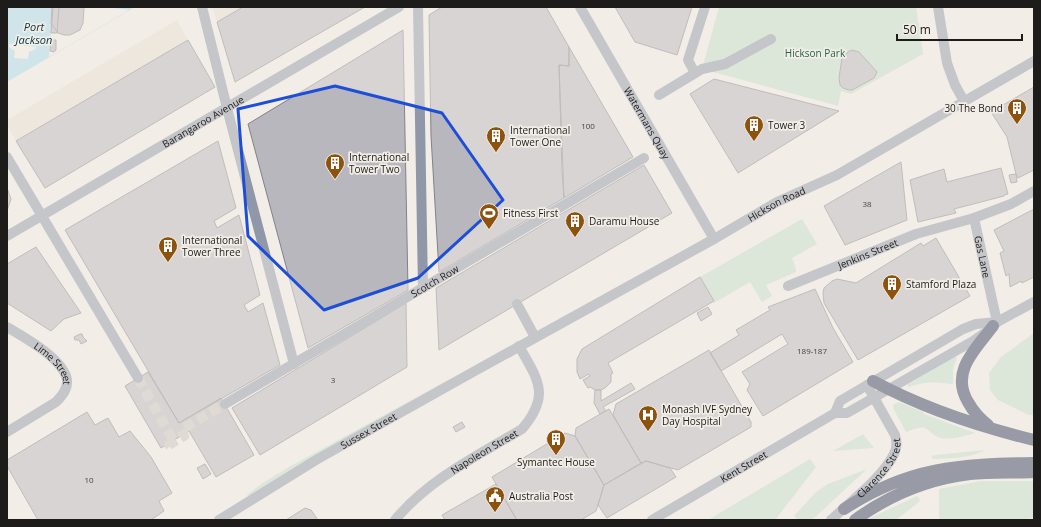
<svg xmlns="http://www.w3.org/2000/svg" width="1041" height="527" viewBox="0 0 1041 527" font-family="'Open Sans',sans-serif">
  <rect width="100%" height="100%" fill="#f2ede6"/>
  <path fill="#e8e0d2" d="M212,7H243L217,22Z
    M177,20L188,40L16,141L7,125V120Z"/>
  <path fill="#c2dfcc" d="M719,7H916L923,54L851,94L841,91L838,106L702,69Z
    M802,219L817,244L792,258L796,269V272L766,285L772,296L762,302L750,282L714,303L700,277Z
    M1034,333V415H1029L998,400L990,390L989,373L1001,357Z
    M956,356L957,358L953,369V384C937,382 924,381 909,387L907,385Z
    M457,375L251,501L247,495L261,484L289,467Z
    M899,402L923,412L924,414L975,433C965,436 952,440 941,438C933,436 931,431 925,428C920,426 911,430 906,432L893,408L894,404Z
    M863,434L874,448L833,451Z
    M985,450C969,459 950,458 932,459V456L936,455Z
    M810,459L816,467L775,520H708Z
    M867,469L812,520H798L794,516L816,492L828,484Z
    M981,481H1034V518L1017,520H939V489Z
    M917,496L920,499L919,502L896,520H866Z"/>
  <path fill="#a7dbf0" d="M7,7H135L7,82Z"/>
  <path fill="#f2ede6" d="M53,7H117H105L129,10L49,57Z
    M9,44L36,47V49L29,52L28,59L14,58L15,51L9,47Z"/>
  <path fill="#b9b7be" stroke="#838188" d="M52,7H84L83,23L80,30L70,35H64L58,33L51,23Z
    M53,7H59L57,33H51Z
    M243,7H365L235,82L217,22Z
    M442,7H546L569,47V66L559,65L562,170L564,198L439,272L431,136L429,15Z
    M615,7H692L677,55L635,42Z
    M403,30L408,290L308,348L248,124Z
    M51,40H56V50L54,52L50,51Z
    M188,40L215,87L45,188L16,141Z
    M569,47L633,157L564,198L559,65L569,66Z
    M852,50L859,52L877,72L874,78L852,90H849L843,88L840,85L839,78L842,58L848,52Z
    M714,79L839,111L738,173L690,94Z
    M1034,87V170L1018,178L1016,174L1007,137L991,112Z
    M218,141L236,208L214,221L217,228L239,215L260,295L244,305L248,312L263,303L280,365L179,423L65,230Z
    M901,162L907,220L845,245L824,206Z
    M644,165L672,213L439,350L436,288Z
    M1001,168L1008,194L1004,195V196L954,209L956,213L918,222L910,180L944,169L947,182Z
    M1016,174L1017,182L1011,183L1009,175Z
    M7,188L11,199L7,211Z
    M1034,209V277L1022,283L1021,281L1010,287L1009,274L1006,276L1000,253L1004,251L994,230Z
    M936,238L970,296L858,360L824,303L823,293L824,288L832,281L837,279L856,283L921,243L923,246Z
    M36,247L81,313L64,319L51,331L7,303V264Z
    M700,277L714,301L608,363L613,373L611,374V382L605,388L601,390H595L590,387L588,388L583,380L590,376L589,374L580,379L577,372V359L582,349Z
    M815,289L833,328L853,362L763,416L747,390L750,384L742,372L788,344L782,334L721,371L710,353L739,335L736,330L770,310L768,307Z
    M406,303L407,367L260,455L232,408Z
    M708,307L712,314L701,321L697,313Z
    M80,334H82L83,337L87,341L81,344L79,340H75L74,337Z
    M709,350L751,422V427L678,470L646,461L641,463L613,415L616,404Z
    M148,372L179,423L221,398L254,455L216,477L189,431L161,448L125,386Z
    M631,383L635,389L603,407L606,411L600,414L594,403L595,390H601V401Z
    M609,409L641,463L604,485L575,436L576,428Z
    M87,412L95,425L108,418L119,437L130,431L151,457L172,493L159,501L164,511L151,520H38L7,466V460Z
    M462,422L465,427L456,432L453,427Z
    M565,433L575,436L604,485L596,511L581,520H517L492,477Z
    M646,461L670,468L676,477L607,518L598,505L604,485Z
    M205,464L211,474L203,479L197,468Z
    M496,484L516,519L514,520H445L442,515Z
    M305,508L311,510L318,520H286Z"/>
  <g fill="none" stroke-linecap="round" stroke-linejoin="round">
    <path stroke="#c8c3bd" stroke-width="10" stroke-dasharray="10 5" stroke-linecap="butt" d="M138,378L174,442
      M170,446L169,445L184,436L181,430L225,404"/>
    <g stroke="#8f97a9" stroke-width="10">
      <path d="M202,7L229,116L294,364"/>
      <path d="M418,7L423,288"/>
      <path id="s1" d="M580,7L714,239"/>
      <path d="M938,7L947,63L955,85L964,101"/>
      <path d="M695,73L688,60L705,7"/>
      <path d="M659,95L702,69L725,64L771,39"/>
      <path d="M7,157L138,378"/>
      <path d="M974,218L1011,204L1034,191"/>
      <path id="s2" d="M7,236L399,7"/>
      <path id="s3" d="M788,286L916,234L974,218L997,322"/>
      <path d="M517,304L535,337"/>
      <path id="s4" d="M7,327C24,337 64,359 67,380C68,389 62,396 56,402L7,432"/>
      <path id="s5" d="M225,404L644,158"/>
      <path d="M835,413L840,401L963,329L976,324L997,322"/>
      <path id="s6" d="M219,520L316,460L473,372L714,239L777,202L837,175L1034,61"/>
      <path id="s7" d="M395,520C429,479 477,456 522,429C551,395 538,380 519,346"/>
      <path id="s8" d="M652,520L835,413H847L973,341L986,332L997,322L1034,302"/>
      <path id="s9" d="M831,520C850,502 883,477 894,454C897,448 897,441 895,435L867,385"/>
    </g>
    <path stroke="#2a3759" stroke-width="12" d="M873,381C921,407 981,427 1034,440
      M988,425C980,419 973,411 968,402C950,372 975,350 993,326
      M844,509C908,467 960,464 1034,463
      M855,520C888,496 928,479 970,474C991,472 1013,473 1034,472"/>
  </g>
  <path d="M0 0H1041V527H0ZM335,86L442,113L503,200L418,278L324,310L248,236L238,109Z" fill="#f2ede6" fill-opacity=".55" fill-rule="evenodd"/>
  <path fill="none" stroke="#1d4ed8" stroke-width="3" stroke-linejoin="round" d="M335,86L442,113L503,200L418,278L324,310L248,236L238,109Z"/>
  <defs>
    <symbol id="building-pin" viewBox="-11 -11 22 30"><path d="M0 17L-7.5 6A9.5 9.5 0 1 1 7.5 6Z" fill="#8d520e" stroke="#f2ede6"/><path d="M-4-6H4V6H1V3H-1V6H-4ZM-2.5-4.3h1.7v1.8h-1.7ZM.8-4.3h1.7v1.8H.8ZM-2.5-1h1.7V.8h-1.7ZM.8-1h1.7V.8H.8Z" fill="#fff"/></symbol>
    <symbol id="stadium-pin" viewBox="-11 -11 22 30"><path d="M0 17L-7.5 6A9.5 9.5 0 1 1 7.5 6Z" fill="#8d520e" stroke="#f2ede6"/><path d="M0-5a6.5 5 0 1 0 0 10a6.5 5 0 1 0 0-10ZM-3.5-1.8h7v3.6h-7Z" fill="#fff"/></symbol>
    <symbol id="hospital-pin" viewBox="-11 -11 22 30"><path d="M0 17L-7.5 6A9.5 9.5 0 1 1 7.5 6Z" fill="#8d520e" stroke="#f2ede6"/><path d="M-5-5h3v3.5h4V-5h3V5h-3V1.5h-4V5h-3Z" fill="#fff"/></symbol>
    <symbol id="civic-pin" viewBox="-11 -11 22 30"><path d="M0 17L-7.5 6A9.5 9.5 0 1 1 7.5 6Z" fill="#8d520e" stroke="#f2ede6"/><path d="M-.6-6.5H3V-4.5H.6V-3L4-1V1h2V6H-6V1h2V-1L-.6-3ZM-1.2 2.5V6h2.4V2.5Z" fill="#fff"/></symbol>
  </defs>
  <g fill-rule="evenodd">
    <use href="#building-pin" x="1006" y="97" width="22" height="30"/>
    <use href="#building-pin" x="743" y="114" width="22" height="30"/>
    <use href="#building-pin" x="485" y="125" width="22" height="30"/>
    <use href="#building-pin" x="324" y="152" width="22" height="30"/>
    <use href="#stadium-pin" x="478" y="202" width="22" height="30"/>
    <use href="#building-pin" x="564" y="210" width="22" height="30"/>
    <use href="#building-pin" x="157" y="235" width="22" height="30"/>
    <use href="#building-pin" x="881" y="273" width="22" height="30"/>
    <use href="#hospital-pin" x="637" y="404" width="22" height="30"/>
    <use href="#building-pin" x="545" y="428" width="22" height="30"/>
    <use href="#civic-pin" x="484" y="485" width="22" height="30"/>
  </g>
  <g text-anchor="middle" stroke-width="3.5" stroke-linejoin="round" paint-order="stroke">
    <g font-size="8" fill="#454343">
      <text x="588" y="129">100</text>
      <text x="867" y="207">38</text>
      <text x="812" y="354">189-187</text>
      <text x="333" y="383">3</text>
      <text x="89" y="483">10</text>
    </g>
    <g font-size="10" fill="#206642" stroke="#f2ede6">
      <text x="815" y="57">Hickson Park</text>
    </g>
    <g font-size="10" fill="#1e1c1a" stroke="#f2ede6" text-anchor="start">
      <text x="1003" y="112" text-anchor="end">30 The Bond</text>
      <text x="768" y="129">Tower 3</text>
      <text x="510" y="134">International<tspan x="510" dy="12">Tower One</tspan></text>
      <text x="349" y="161">International<tspan x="349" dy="12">Tower Two</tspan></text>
      <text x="503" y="217">Fitness First</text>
      <text x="589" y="225">Daramu House</text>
      <text x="182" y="244">International<tspan x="182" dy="12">Tower Three</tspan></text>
      <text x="906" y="288">Stamford Plaza</text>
      <text x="662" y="413">Monash IVF Sydney<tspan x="662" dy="12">Day Hospital</tspan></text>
      <text x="556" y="466" text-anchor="middle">Symantec House</text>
      <text x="509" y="500">Australia Post</text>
    </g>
    <g font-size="10" fill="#1e1c1a" stroke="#f2ede6">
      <text dy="4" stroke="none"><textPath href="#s2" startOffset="227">Barangaroo Avenue</textPath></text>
      <text dy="4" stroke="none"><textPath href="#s1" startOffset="134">Watermans Quay</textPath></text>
      <text dy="4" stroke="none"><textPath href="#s6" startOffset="641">Hickson Road</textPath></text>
      <text dy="4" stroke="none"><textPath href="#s3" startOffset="86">Jenkins Street</textPath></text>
      <text dy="4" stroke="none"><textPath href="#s3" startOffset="238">Gas Lane</textPath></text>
      <text dy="4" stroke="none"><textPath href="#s5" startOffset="243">Scotch Row</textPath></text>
      <text dy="4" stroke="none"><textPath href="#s4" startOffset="60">Lime Street</textPath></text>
      <text dy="4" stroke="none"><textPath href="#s6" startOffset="174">Sussex Street</textPath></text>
      <text dy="4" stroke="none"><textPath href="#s7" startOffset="113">Napoleon Street</textPath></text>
      <text dy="4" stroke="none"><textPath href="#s8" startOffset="106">Kent Street</textPath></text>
      <text dy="4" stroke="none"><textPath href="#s9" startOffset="72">Clarence Street</textPath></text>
    </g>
    <g font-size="11" font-style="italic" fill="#053544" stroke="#f2ede6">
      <text x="34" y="31">Port<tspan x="34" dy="13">Jackson</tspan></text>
    </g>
  </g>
  <rect width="1041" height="527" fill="none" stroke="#1e1c1a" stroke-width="16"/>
  <path d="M897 34v6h125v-6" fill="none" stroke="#1e1c1a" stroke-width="2"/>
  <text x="903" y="34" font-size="12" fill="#1e1c1a" stroke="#f2ede6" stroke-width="3" paint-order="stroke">50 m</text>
</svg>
